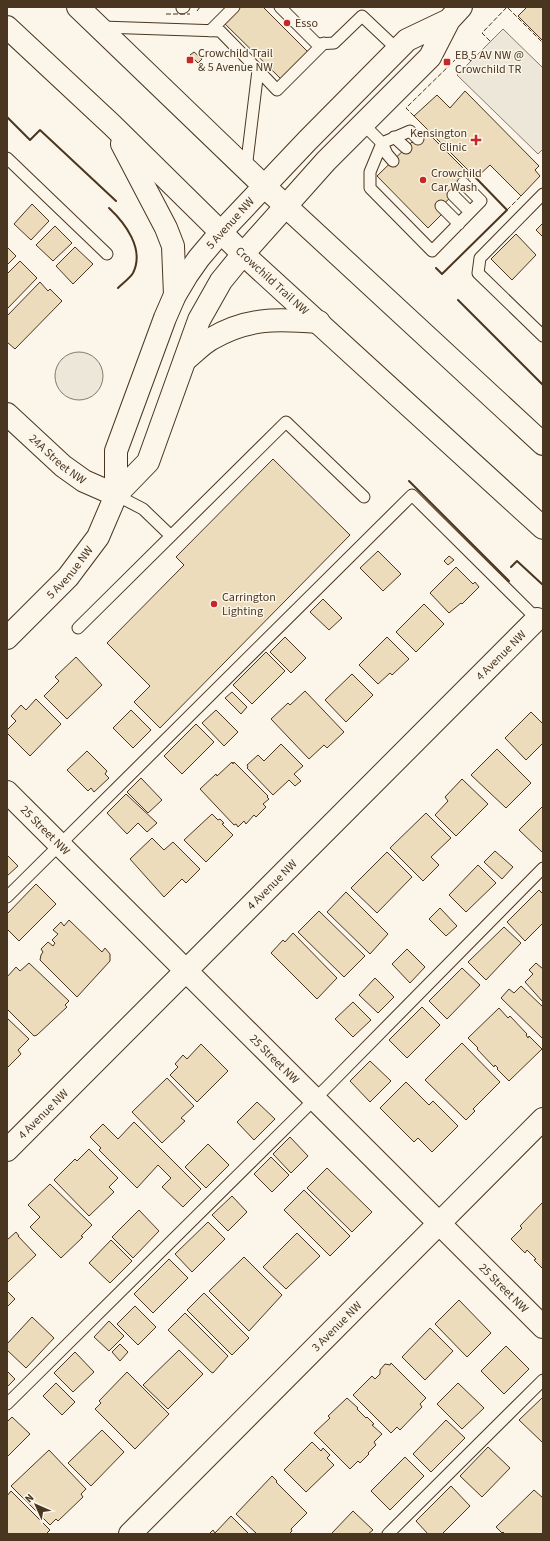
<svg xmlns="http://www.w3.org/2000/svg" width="550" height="1541" viewBox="0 0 550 1541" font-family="'Source Sans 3',sans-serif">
  <rect width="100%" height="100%" fill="#fbf6e9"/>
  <path fill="#ede7d9" stroke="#887966" d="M503,29L543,68V149L538,154L457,75Z
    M55 376a24 24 0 1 1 48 0a24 24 0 1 1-48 0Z"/>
  <path fill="#ecdcbc" stroke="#4a3520" d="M236,7H263L310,54L283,81L222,21Z
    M527,7H543V41L518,16Z
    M194,52L202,59L198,63L190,55Z
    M465,91L539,166L535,170L540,176L521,196L490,165L476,178L414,116L437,95L450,108Z
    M426,131L471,176L438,210L442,214L428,228L377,176L412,142L413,143Z
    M32,204L49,221L31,240L14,224Z
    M543,223V237L536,230Z
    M55,226L72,243L53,261L36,245Z
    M516,234L536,255L512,280L491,259Z
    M7,247L16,256L7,265Z
    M75,247L93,264L73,284L56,266Z
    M20,261L37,278L7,309V274Z
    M40,282L48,291L50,289L62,301L15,349L7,342V316Z
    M273,459L350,535L160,728L134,702L150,686L107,643L184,565L176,557Z
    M378,551L401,574L383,591L360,568Z
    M449,556L454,560L448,565L444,561Z
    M456,567L473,584L475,582L479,587L462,604L461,603L449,613L430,593Z
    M323,599L342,618L329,630L310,612Z
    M424,604L444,624L416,652L396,632Z
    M285,637L306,658L291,673L270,652Z
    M387,637L409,659L392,675L390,673L378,684L359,665Z
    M266,652L285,671L252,704L233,685Z
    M76,657L102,685L67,719L44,696L59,681L55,677Z
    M352,674L373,695L346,722L325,700Z
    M305,691L344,732L327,748L324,745L309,759L271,719L288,703L290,705Z
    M232,692L247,707L241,714L225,698Z
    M36,699L61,724L30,756L7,733V730L16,721L11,716L21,705L26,710Z
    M131,710L151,730L133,748L113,728Z
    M216,710L238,732L224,746L202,723Z
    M531,712L543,724V743L526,760L505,738Z
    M196,724L214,742L182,774L164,756Z
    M281,744L303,766L294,774L301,781L295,786L289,780L273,795L247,768L248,767L247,765L258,755L264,761Z
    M497,749L531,783L506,808L471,775Z
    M87,751L107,771L105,774L109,778L94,792L91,788L88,791L67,770Z
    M232,762L233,764L234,762L268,796L267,797L269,799L263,804L266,807L256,817L254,815L246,824L244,821L238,827L236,824L234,825L200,789L216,774L217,776Z
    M141,778L162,800L148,813L127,792Z
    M462,779L488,804L456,836L435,815L448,801L445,797Z
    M126,794L157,823L147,832L138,823L127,834L107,813Z
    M543,806V851L542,852L519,830Z
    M426,813L451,838L431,857L439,865L423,881L390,848Z
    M212,814L218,820L220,819L224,823L222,824L233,835L206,862L184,840Z
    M152,838L164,850L173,842L200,869L186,883L182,879L164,897L130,859Z
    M495,851L513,867L502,879L484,862Z
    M387,852L412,877L377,913L351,888Z
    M7,855L18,866L7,876Z
    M478,865L496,883L466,912L449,895Z
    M36,884L56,904L19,941L7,929V914Z
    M539,890L543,894V923L525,941L507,922Z
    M346,892L388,934L370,954L327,912Z
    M440,908L457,926L446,936L429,919Z
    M319,911L365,956L344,977L298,932Z
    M69,920L102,952L105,948L110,954V961L77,997L40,960L41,955L43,952L41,949L48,942L53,946L55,943L52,940L58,934L53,930L61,922L64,926Z
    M504,927L521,943L486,980L468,962Z
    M293,933L337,978L317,999L271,953L283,940L285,942Z
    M407,949L425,967L410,983L392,964Z
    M29,963L69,1001L65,1005L67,1007L37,1035L34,1036L7,1009V977L16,967L20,971Z
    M536,963L543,969V1002L525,982L533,974L529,970Z
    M462,968L480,985L447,1019L429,1001Z
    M375,978L394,997L378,1013L359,995Z
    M521,986L543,1007V1039L501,998L509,989L514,993Z
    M353,1002L371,1020L353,1037L335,1019Z
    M422,1007L440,1025L407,1058L389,1040Z
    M499,1008L508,1018L510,1016L527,1034L526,1035L528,1038L529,1036L542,1049L509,1081L497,1069L498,1068L495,1065L494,1067L477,1049L478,1048L468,1038Z
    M7,1018L29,1039L18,1050L21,1054L7,1068Z
    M462,1043L500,1082L473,1109L475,1111L466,1120L425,1080Z
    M201,1044L228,1071L197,1102L170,1075L178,1067L175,1064L183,1055L187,1059Z
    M370,1061L391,1081L370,1102L350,1081Z
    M167,1078L194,1106L181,1118L185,1121L162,1143L132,1112Z
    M406,1082L429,1105L433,1101L458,1126L432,1152L418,1138L414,1142L380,1108Z
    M257,1102L275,1119L254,1140L237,1122Z
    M134,1122L201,1189L183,1207L162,1187L171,1178L158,1165L137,1188L99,1150L101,1148L90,1137L103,1124L118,1139Z
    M290,1137L308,1156L291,1173L273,1154Z
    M208,1144L229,1165L206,1188L185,1167Z
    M89,1149L118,1178L109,1187L114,1192L89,1216L54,1180L75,1159L77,1161Z
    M271,1157L289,1175L272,1192L254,1174Z
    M327,1168L372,1212L352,1232L307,1188Z
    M50,1184L92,1225L81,1236L83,1237L61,1258L30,1227L40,1217L28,1205Z
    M304,1190L350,1236L330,1256L284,1210Z
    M232,1196L247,1212L228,1231L212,1215Z
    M542,1203L543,1204V1269L534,1260L536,1259L527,1250L525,1253L511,1239L522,1228L520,1226Z
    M139,1210L159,1231L133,1258L112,1237Z
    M208,1222L225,1239L192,1272L175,1254Z
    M16,1232L19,1236H18L36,1255L8,1282L7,1281V1240Z
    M297,1233L320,1256L286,1289L263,1267Z
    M111,1240L132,1261L110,1283L89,1263Z
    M244,1257L282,1295L249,1331L209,1291Z
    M169,1259L188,1278L153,1313L134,1294Z
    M7,1291L15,1299L7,1307Z
    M204,1293L249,1338L232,1355L187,1310Z
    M459,1300L491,1333L467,1357L435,1324Z
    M135,1306L156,1327L138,1345L117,1324Z
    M185,1313L228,1356L213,1373L211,1372L168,1330Z
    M32,1317L54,1338L26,1368L7,1350V1344Z
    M109,1321L124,1336L109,1351L94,1337Z
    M430,1328L453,1351L425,1380L402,1357Z
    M120,1344L128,1352L120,1361L112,1352Z
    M506,1346L529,1369L504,1394L481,1371Z
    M179,1350L203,1374L168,1409L143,1385Z
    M75,1352L94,1372L73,1392L54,1373Z
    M391,1363L426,1398L420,1404L422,1407L400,1430L397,1427L391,1433L353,1395L372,1376L375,1379L380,1374V1370L385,1364L390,1365Z
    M7,1371L15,1379L7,1387Z
    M127,1372L169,1414L135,1449L95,1409L101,1403L99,1401Z
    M56,1383L75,1402L62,1415L43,1396Z
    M458,1383L484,1408L462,1429L437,1404Z
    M543,1397V1441L542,1442L519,1420Z
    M347,1398L358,1408L357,1409L366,1418L367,1417L374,1424L372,1425L382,1434L374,1442L376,1445L368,1453L369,1454L360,1463L358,1461L350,1469L314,1433L330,1418L328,1416Z
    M12,1417L30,1434L7,1457V1422Z
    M446,1420L465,1438L431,1472L413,1454Z
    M102,1430L124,1452L91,1486L68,1463Z
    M312,1442L321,1451L323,1448L330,1455L327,1458L334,1465L306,1492L284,1470Z
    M488,1447L510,1468L482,1497L460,1476Z
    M49,1450L86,1489L81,1494L83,1497L58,1521L56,1519L50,1525L11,1486Z
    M405,1457L424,1476L390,1510L371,1491Z
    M272,1476L277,1481L276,1482L307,1513L291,1529L292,1531L289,1534H257L236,1514Z
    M451,1486L470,1506L442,1534H428L416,1521Z
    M534,1490L543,1498V1534H505L503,1532L502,1533L496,1527Z
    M11,1491L50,1530L46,1534H7V1496Z
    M353,1511L373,1530L368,1534H334L332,1533Z
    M231,1516L249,1534H209L213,1530L215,1533Z"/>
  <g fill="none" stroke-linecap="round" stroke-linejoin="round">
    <defs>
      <path id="lane" d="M280,7L317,44L334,43L362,16L398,50
        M182,8L184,7
        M102,27L220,31L258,70L246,169
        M210,31L234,7
        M258,70L277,90L324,43
        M363,124L382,143L387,154L393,161
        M394,137L406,148
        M418,139L410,131L382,143L370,172V188L432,251L481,201L463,183
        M7,158L107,254
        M543,194L480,258L478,273L543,336
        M453,195L470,212
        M441,206L459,224
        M116,495L143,509L171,536
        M78,628L286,422L364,497
        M7,897L412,495L540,622
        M7,1404L328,1086L543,868
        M388,1534L543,1380"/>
      <g id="street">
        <path id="s1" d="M7,414L63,466L84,481L116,495"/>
        <path d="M116,495L148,462L199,320L221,281L243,254"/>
        <path id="s2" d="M7,638L68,577L98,537L116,495V451L165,318L175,295L187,275L199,258L221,232"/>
        <path id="s3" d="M7,792L543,1327"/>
        <path id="s4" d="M7,1150L537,619"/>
        <path id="s5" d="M130,1534L543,1119"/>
      </g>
      <path id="secondary" d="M221,232L307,141L407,40L449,20
        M243,254L326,161L430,57L449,20L461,7"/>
      <g id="highway">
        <path d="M78,7L264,186L543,444"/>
        <path id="s6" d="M7,27L112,125L243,254L543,528"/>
        <path d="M122,144L166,228L173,246L175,295"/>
        <path d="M185,360C194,353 202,344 211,339C248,317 279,319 319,322"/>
      </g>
    </defs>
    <use href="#lane" stroke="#4a3520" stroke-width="13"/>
    <use href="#street" stroke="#4a3520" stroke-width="24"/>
    <use href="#secondary" stroke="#4a3520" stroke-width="24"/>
    <use href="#highway" stroke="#4a3520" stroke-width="24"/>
    <use href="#lane" stroke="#fbf6e9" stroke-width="11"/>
    <use href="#street" stroke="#fbf6e9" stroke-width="22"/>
    <use href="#secondary" stroke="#fbf6e9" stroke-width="22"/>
    <use href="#highway" stroke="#fbf6e9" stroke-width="22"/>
    <path stroke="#4a3520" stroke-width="1" stroke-dasharray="5 2" stroke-linecap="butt" d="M197,11L200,7
      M166,14H190
      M490,41L482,33L507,7L543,43
      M414,116L406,108L462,53L471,61
      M507,210L521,196"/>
    <path stroke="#4a3520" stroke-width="2" d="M7,117L30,140L40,130L116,201
      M109,208C125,223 145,249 133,273C130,278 122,284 118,288
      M436,268L442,274L507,210L476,178
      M458,300L543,385
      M409,481L509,581
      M511,567L517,561L543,585"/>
  </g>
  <g fill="#c62828" stroke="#fbf6e9" stroke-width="1.5">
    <circle cx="287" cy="23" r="4"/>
    <rect x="186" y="56" width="8" height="8" rx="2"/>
    <rect x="443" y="58" width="8" height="8" rx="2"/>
    <path d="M474 134h4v4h4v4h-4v4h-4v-4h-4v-4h4z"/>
    <circle cx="423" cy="180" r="4"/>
    <circle cx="214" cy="604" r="4"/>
  </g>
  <g text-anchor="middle" stroke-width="3" stroke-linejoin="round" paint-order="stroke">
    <g font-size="12" fill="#4a3520" stroke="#fbf6e9" text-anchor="start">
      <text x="295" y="27">Esso</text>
      <text x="198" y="57">Crowchild Trail<tspan x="198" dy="14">&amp; 5 Avenue NW</tspan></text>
      <text x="455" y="59">EB 5 AV NW @<tspan x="455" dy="14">Crowchild TR</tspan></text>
      <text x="467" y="137" text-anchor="end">Kensington<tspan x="467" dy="14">Clinic</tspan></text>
      <text x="431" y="177">Crowchild<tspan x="431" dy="14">Car Wash</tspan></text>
      <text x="222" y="601">Carrington<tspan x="222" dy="14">Lighting</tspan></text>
    </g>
    <g font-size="12" fill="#4a3520" stroke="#fbf6e9">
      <text transform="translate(230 223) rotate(-48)" y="4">5 Avenue NW</text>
      <text dy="4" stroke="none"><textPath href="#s6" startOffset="367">Crowchild Trail NW</textPath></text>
      <text dy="4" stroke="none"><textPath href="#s1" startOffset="68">24A Street NW</textPath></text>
      <text dy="4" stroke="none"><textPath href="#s2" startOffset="91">5 Avenue NW</textPath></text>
      <text dy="4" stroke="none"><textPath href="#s4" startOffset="699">4 Avenue NW</textPath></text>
      <text dy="4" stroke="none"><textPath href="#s3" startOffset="54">25 Street NW</textPath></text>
      <text dy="4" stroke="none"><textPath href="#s4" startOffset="375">4 Avenue NW</textPath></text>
      <text dy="4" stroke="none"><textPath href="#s3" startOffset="378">25 Street NW</textPath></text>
      <text dy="4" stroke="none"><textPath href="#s4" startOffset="51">4 Avenue NW</textPath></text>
      <text dy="4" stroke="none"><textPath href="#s3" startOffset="702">25 Street NW</textPath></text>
      <text dy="4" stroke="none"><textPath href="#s5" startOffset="293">3 Avenue NW</textPath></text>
    </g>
  </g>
  <rect width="550" height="1541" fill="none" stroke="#4a3520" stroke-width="16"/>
  <g transform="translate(36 1505) rotate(315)" stroke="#fbf6e9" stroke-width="3" paint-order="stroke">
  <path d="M0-3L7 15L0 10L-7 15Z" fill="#4a3520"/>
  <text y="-6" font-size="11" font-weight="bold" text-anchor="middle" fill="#4a3520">N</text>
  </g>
</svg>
